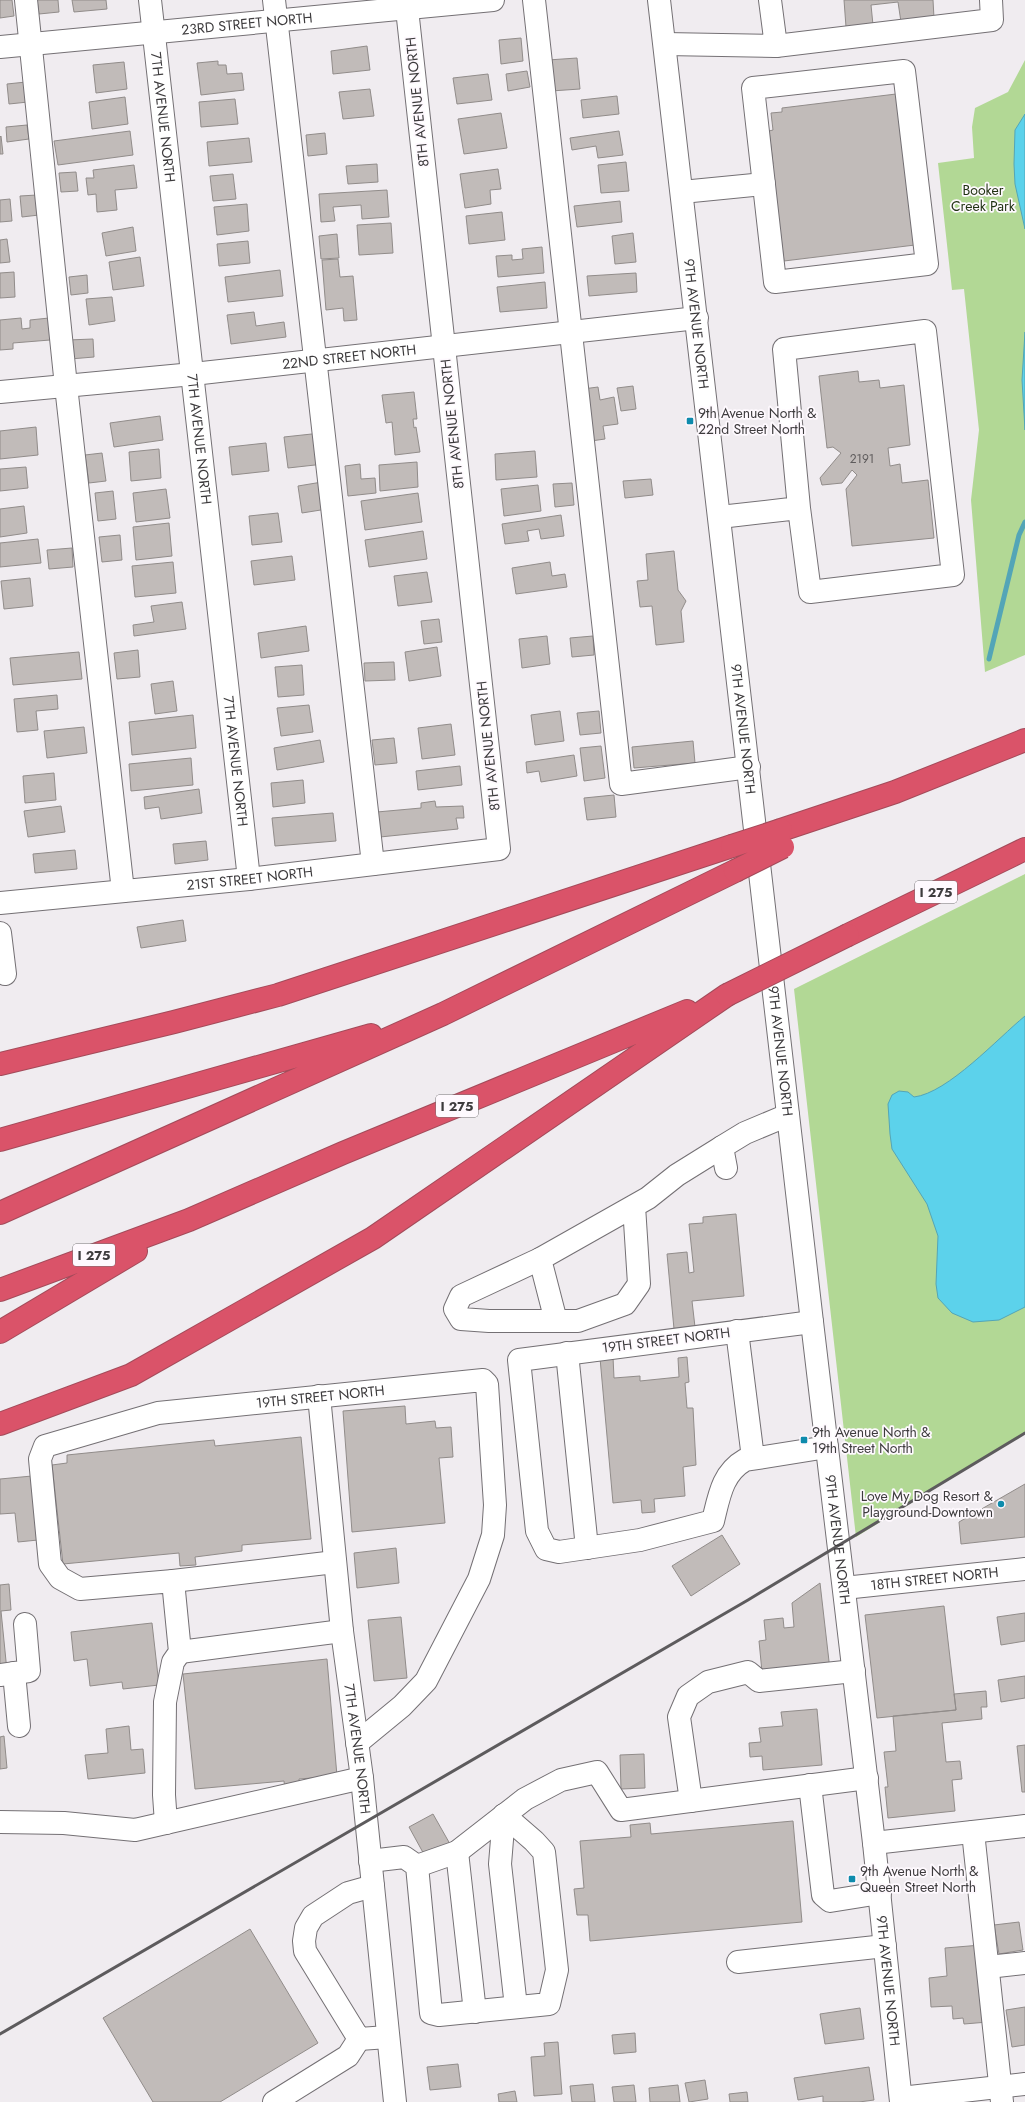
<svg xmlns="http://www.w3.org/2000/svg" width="1025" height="2102" viewBox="0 0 1025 2102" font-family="Jost,sans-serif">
  <rect width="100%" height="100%" fill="#f0ecf0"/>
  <path fill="#b2d895" d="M1025,60V655L985,672L971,500L979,430L964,289L952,290L938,163L974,158L972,127L975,108L1008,92Z
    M1025,874V1433L856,1537L794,989Z"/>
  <path fill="#5cd2eb" stroke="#53a5b7" d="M1025,114V229L1015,184L1014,164L1015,130Z
    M1025,332V430L1022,380Z
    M1025,1016V1307L999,1320L973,1322L952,1313L938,1298L936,1284L938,1236L927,1204L892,1149L890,1134L888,1104L892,1095L899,1091L908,1092L914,1097C948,1093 998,1038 1025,1016Z"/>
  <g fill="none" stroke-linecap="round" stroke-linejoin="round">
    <path stroke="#53a5b7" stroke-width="5" d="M989,659L1019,535L1025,522"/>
  </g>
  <path fill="#c1bbb9" stroke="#918c8a" d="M0,0H12L14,16L0,18Z
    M37,0H58L59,12L39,14Z
    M72,0H106L107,9L74,12Z
    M844,0H933L934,18L901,22L898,2L871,5L873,25L846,27Z
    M521,38L523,61L501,64L499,40Z
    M367,46L370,70L333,74L331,51Z
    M577,58L580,89L551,91L548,60Z
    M218,61V65H226L227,74L242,73L244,90L201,95L197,63Z
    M124,62L127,89L96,93L93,65Z
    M527,71L530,87L508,91L506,74Z
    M488,74L492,100L457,104L453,78Z
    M26,82L28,102L9,104L7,84Z
    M370,89L374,116L343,119L339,92Z
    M896,94L915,245L784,261L776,198L766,165L773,164L769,131L773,130L771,113L782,112V108Z
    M617,96L619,114L583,118L581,100Z
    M125,97L128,124L92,129L89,102Z
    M235,99L238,124L201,127L199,102Z
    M501,113L507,148L464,154L458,119Z
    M27,125L29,139L7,142L6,127Z
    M130,131L133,155L58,165L54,141Z
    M619,131L623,155L598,158L596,146L572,150L570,138Z
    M325,133L327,154L308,156L306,135Z
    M1,136L3,154H0V137Z
    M249,138L252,162L209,166L207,142Z
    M626,162L629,191L601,193L598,165Z
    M377,164L378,182L348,184L346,166Z
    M134,165L137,188L115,190L117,210L97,212L96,194L88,195L86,178H94L93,170Z
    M498,169L501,189L490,190L491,204L465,208L460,174Z
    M76,172L78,191L61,192L59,173Z
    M233,174L236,199L213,201L210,176Z
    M387,190L389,217L362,219L361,205L333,207L335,221L321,222L319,194Z
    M37,195L39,215L22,217L20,196Z
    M10,199L12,221L0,222V200Z
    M620,201L622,222L577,227L574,206Z
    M247,204L249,231L217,235L214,207Z
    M502,212L505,240L469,244L466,216Z
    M391,223L393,253L359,255L357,225Z
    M133,227L136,251L106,256L102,233Z
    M633,233L636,262L615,264L612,236Z
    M337,234L339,258L321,259L319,236Z
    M7,239L10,262L0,263V240Z
    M248,241L250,263L219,266L217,244Z
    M542,247L544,273L498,277L496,256L512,255V260L523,259L522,249Z
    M140,257L144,286L113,290L109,262Z
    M338,259L340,277L353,276L357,320L344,321L343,308L326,310L322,260Z
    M280,270L283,296L228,302L225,277Z
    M14,272L15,297L0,298V273Z
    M636,273L637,292L589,296L587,276Z
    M87,275L88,293L71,295L69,277Z
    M545,282L547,308L500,312L497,287Z
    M112,297L115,321L89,325L86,299Z
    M254,312L256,326L284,322L286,337L231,344L227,315Z
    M21,318L22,329L30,328V320L49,318L50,340L13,343V349L0,350V320Z
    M93,339L94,357L70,359L68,340Z
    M858,371L859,382L879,380L880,388L904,385L910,445L888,448L890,466L900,464L902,483L928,480L934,538L852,546L846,489L857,475L852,470L842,483L822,485L820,478L841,453L833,447L827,448L819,376Z
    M633,386L636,409L621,411L617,388Z
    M598,387L600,400L614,397L618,424L603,426L605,439L591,441L583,389Z
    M414,392L417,419H413L414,428L416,427L420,452L395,455L392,422L386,423L382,395Z
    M160,416L163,440L114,447L110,423Z
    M36,427L38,455L0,459V431Z
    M321,433L324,464L288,468L284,437Z
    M266,443L269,471L232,475L229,447Z
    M159,449L161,478L131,481L129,452Z
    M535,451L537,477L496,480L495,454Z
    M102,453L106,481L89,483L85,455Z
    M417,462L418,487L380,491L379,465Z
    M360,464L361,479L375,478L376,493L348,496L345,466Z
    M26,467L28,488L0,491V469Z
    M651,479L653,495L625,498L623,481Z
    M322,482L327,509L302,513L298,486Z
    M572,483L574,505L555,507L553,484Z
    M538,485L541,511L504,516L501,489Z
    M166,489L170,518L136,522L133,493Z
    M113,491L116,519L98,521L95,493Z
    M418,493L422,522L365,530L361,501Z
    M24,506L27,533L0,537V509Z
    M278,513L282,542L252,545L249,516Z
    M561,515L564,536L541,539L539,529L527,531L529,541L505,544L502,524Z
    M169,523L172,556L136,560L133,527Z
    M423,531L427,559L369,567L365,540Z
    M120,535L122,560L102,562L99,537Z
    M38,539L41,563L0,567V543Z
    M72,548L73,567L49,569L47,550Z
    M674,551L678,590L686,601L681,611L684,642L656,645L652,606L640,607L637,581L648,580L646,554Z
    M292,556L295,580L254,585L251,561Z
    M173,562L176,593L135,597L132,566Z
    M550,562L552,576L565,574L567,587L516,594L512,568Z
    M427,572L432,602L398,606L394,576Z
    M30,578L33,606L4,609L1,581Z
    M182,602L186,629L134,636L133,625L154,622L151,606Z
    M439,619L442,642L424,644L421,621Z
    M306,626L309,651L261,658L258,633Z
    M547,636L550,664L522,668L519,639Z
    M593,636L594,655L572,657L570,638Z
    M437,647L441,676L409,681L405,652Z
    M138,650L140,677L117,679L114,653Z
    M79,652L82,679L13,685L10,658Z
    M394,662L395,680L365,681L364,663Z
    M302,665L304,695L278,697L275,667Z
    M173,681L177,711L155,714L151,684Z
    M57,695L58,709L36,711L38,730L17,732L14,699Z
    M309,705L313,732L281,736L277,708Z
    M560,711L564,741L535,745L531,715Z
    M599,711L601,733L580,735L577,713Z
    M193,715L196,748L132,755L129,722Z
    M451,724L455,755L422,759L418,728Z
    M84,727L87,753L47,758L44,731Z
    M394,738L397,763L375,765L372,740Z
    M320,740L324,762L277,770L274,748Z
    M693,741L695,763L634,768L632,747Z
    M601,746L605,778L584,781L580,748Z
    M574,755L577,776L541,782L539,771L527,773L526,762Z
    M191,758L193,785L131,791L129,764Z
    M460,766L462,785L418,790L416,771Z
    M54,773L56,800L25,803L23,776Z
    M303,780L305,803L273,807L271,783Z
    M199,789L202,813L161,819L159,807L145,809L144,797Z
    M614,795L616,817L587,820L584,798Z
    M435,801L436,807L463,806L464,818H456L458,829L380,837L377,812L421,808V803Z
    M61,806L65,832L28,837L24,811Z
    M333,813L336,841L275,846L272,818Z
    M206,841L208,860L175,864L173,844Z
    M75,850L77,869L35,873L33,854Z
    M183,920L186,941L141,948L137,927Z
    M736,1214L744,1296L692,1301L695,1327L674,1329L667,1254L687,1252L689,1273L694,1272L689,1224L703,1223V1217Z
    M613,1357L614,1378L640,1376V1381L679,1377L678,1358L687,1357L689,1382L685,1383L687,1408H693L696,1465L683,1467L685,1496L654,1499L655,1512L642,1513L641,1500L613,1503L600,1358Z
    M405,1406L406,1424L435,1421L436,1428L451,1427L453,1457L439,1458L445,1523L352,1532L343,1411Z
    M301,1437L311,1539L242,1545V1551L195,1557L196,1565L180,1566L179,1553L63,1564L52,1465L67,1463V1455L214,1440L215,1446Z
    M32,1476L38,1540L18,1542L15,1513L0,1514V1479Z
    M1025,1484V1537L961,1544L959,1522Z
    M722,1535L740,1564L691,1596L672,1566Z
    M396,1548L399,1583L357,1588L354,1553Z
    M820,1583L830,1670L762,1672L759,1641L766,1640L764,1620L783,1618L784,1628L794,1627L792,1603Z
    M9,1584L11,1610L1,1611L7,1671H0V1585Z
    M944,1606L956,1710L877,1718L865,1615Z
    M1025,1613V1641L1001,1645L997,1617Z
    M401,1617L407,1678L374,1681L368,1620Z
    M152,1623L159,1685L123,1689L122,1682L90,1686L87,1659L74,1661L71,1632Z
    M327,1659L337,1776L299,1779L300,1790H285L284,1781L195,1789L183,1674Z
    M1025,1676V1698L1001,1702L998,1680Z
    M986,1691L987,1707H981L982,1719L942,1723L946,1762L960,1761L962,1779L952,1780L955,1811L888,1818L885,1787H888L884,1752L896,1751L893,1716L956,1710L954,1694Z
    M817,1709L822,1765L763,1770L762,1756L750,1757L749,1743L761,1742L759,1728L783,1726L781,1712Z
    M129,1726L131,1750L143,1749L145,1773L88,1779L85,1755L108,1753L106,1729Z
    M4,1736L7,1768L0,1769V1737Z
    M1025,1745V1792H1022L1017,1746Z
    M644,1754L645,1788L621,1789L620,1755Z
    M433,1814L450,1844L426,1858L409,1827Z
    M793,1821L802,1922L590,1941L588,1915H577L574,1889L584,1888L580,1841L631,1837L630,1825L650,1823L651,1834Z
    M1019,1922L1023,1950L999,1954L994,1925Z
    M250,1929L318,2043L220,2102H153L103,2018Z
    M981,1945L988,2022L964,2024L963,2018L953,2019L952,2006L931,2007L929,1978L947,1976L945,1948Z
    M1025,2007V2045L1012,2047L1006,2010Z
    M860,2008L864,2039L825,2044L820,2014Z
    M635,2033L636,2052L614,2054L612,2035Z
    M558,2042L562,2094L534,2096L531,2057L545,2056L544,2043Z
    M458,2064L461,2087L430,2090L427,2067Z
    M869,2067L874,2100L859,2102H823V2096L798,2100L794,2078Z
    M705,2080L708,2099L689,2102L685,2083Z
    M593,2084L595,2102H572L570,2086Z
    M634,2085L636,2102H614L612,2087Z
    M678,2085L680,2102H650L649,2088Z
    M515,2091L517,2102H499L498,2094Z
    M747,2092L748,2102H730L729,2094Z"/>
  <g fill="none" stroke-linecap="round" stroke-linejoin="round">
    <defs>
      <g id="minor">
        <path d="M26,0L66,386L123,891"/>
        <path id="s1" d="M150,0L249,879"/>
        <path d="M274,0L373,864"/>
        <path d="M534,0L621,784L749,767"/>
        <path id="s2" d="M659,0L812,1322L874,1843L901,2102"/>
        <path d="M665,44L776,46L770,0"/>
        <path d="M776,46L992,20L991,0"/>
        <path id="s3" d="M0,47L493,0"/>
        <path d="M904,71L927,264L775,282L753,88Z"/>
        <path d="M682,192L764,184"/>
        <path id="s4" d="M0,392L193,374L697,318"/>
        <path d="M720,517L799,508L810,592L953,575L925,331L784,349L799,508"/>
        <path id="s5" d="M0,903L249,879L499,849L406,0"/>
        <path d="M0,933L5,974"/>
        <path d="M726,1168L722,1147L745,1133L788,1115"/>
        <path d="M634,1206L639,1284L625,1304L578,1321H556L540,1259L648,1198L677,1175L722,1147"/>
        <path d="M540,1259L461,1296L455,1309L461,1319L489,1321H556"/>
        <path d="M812,1322L519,1360L537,1531L546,1549L559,1552L640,1540L713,1521C719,1497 722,1473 745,1460L827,1447"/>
        <path d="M737,1331L753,1458"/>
        <path d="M567,1353L587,1548"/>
        <path id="s6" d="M319,1396L342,1631L362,1778L395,2102"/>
        <path d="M173,1581L335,1562"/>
        <path id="s7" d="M844,1588L1025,1569"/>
        <path d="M180,1652L342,1631"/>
        <path d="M14,1673L19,1726"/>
        <path d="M0,1675L29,1671L25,1624"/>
        <path d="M810,1785L823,1895L830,1901L880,1893"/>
        <path d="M691,1801L679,1717L688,1696L708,1682L748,1672L759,1681L854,1671"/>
        <path d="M504,1815L500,1864L516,2007"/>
        <path d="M0,1822L64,1823L135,1830L362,1778"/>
        <path id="s8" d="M166,1823L164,1795L165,1702L173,1662L180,1652L173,1581L80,1589L60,1578L50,1564L40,1459L45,1446L158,1413L483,1380L487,1384L495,1505L493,1535L479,1579L426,1681L402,1706L357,1743"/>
        <path d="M973,1832L1002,2102"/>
        <path d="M874,1843L1025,1826"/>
        <path d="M457,1852L475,2012"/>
        <path d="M370,1861L404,1857L417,1866L431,2013L439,2015L549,2004L557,1970L544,1852L534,1841L504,1815"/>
        <path d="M417,1866L457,1852L525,1799L561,1780L597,1772L621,1810L867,1778"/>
        <path d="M373,1886L348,1893L313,1916L306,1928L304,1941L305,1951L359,2039L388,2037"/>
        <path d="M738,1962L885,1946"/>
        <path d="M988,1967L1025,1963"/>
        <path d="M901,2098L1025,2084"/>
        <path d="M274,2102L348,2056L359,2039"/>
      </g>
      <path id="highway" d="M781,830L895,792L1025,740
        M848,935L1025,849
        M0,1064L174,1022L278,995L732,846
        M0,1140L371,1035
        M0,1213L443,1014L735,871
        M0,1290L189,1220L343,1153L687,1011
        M0,1332L136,1251
        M0,1424L131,1375L373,1238L727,995"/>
    </defs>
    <use href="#minor" stroke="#747074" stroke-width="24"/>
    <use href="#highway" stroke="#a34b5a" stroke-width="24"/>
    <use href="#minor" stroke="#fff" stroke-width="22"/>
    <use href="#highway" stroke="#da5369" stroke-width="22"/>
    <path stroke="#5d5b5d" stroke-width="3" d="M0,2034L748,1600L1025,1433"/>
    <defs>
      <path id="highway-bridge" d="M732,846L781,830
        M735,871L783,847
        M727,995L848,935"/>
    </defs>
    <use href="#highway-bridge" stroke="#a34b5a" stroke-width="24" stroke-linecap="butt"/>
    <use href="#highway-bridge" stroke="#da5369" stroke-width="22"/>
  </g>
  <g fill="#0e8bac" stroke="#fef9fe" stroke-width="1.5">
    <rect x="686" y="417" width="8" height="8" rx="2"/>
    <rect x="800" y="1436" width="8" height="8" rx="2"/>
    <circle cx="1001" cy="1504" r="4"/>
    <rect x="848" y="1875" width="8" height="8" rx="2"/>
  </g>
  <g text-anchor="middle" stroke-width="3.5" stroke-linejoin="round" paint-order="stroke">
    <g font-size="12" fill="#5e5b5c">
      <text x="862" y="463">2191</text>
    </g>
    <g fill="#fef9fe" stroke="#777477" stroke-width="1">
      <rect x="915" y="881" width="42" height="22" rx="3"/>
      <rect x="436" y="1095" width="42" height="22" rx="3"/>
      <rect x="73" y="1244" width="42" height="22" rx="3"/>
    </g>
    <g font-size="13" font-weight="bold" fill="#3d3b3d">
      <text x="936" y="897">I 275</text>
      <text x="457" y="1111">I 275</text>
      <text x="94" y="1260">I 275</text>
    </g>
    <g font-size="14" fill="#3d3b3d" stroke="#fef9fe">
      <text dy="5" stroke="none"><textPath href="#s3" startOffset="248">23RD STREET NORTH</textPath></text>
      <text transform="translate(417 102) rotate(-96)" y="5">8TH AVENUE NORTH</text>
      <text dy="5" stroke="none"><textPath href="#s1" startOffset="118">7TH AVENUE NORTH</textPath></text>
      <text dy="5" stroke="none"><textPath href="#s2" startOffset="326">9TH AVENUE NORTH</textPath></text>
      <text dy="5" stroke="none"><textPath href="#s4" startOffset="351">22ND STREET NORTH</textPath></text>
      <text transform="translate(452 424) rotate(-96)" y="5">8TH AVENUE NORTH</text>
      <text dy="5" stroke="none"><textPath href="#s1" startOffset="442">7TH AVENUE NORTH</textPath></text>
      <text dy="5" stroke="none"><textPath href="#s2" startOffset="734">9TH AVENUE NORTH</textPath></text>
      <text transform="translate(488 746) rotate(-96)" y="5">8TH AVENUE NORTH</text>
      <text dy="5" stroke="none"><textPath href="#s1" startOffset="766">7TH AVENUE NORTH</textPath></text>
      <text dy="5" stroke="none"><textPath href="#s5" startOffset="251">21ST STREET NORTH</textPath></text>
      <text dy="5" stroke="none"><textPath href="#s2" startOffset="1058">9TH AVENUE NORTH</textPath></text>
      <text transform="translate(666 1340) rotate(-7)" y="5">19TH STREET NORTH</text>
      <text dy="5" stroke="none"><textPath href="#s8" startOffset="779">19TH STREET NORTH</textPath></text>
      <text dy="5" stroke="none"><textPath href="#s2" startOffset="1550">9TH AVENUE NORTH</textPath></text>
      <text dy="5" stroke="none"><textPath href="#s7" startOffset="91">18TH STREET NORTH</textPath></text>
      <text dy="5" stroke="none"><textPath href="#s6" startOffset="355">7TH AVENUE NORTH</textPath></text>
      <text dy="5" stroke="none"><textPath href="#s2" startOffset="1994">9TH AVENUE NORTH</textPath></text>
    </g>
    <g font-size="14" fill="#1f3011" stroke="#fef9fe">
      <text x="983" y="195">Booker<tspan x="983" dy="16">Creek Park</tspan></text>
    </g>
    <g font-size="14" fill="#3d3b3d" stroke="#fef9fe" text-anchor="start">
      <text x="698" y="418">9th Avenue North &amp;<tspan x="698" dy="16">22nd Street North</tspan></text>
      <text x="812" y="1437">9th Avenue North &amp;<tspan x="812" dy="16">19th Street North</tspan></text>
      <text x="993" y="1501" text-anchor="end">Love My Dog Resort &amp;<tspan x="993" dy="16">Playground-Downtown</tspan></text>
      <text x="860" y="1876">9th Avenue North &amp;<tspan x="860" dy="16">Queen Street North</tspan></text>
    </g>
  </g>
</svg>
